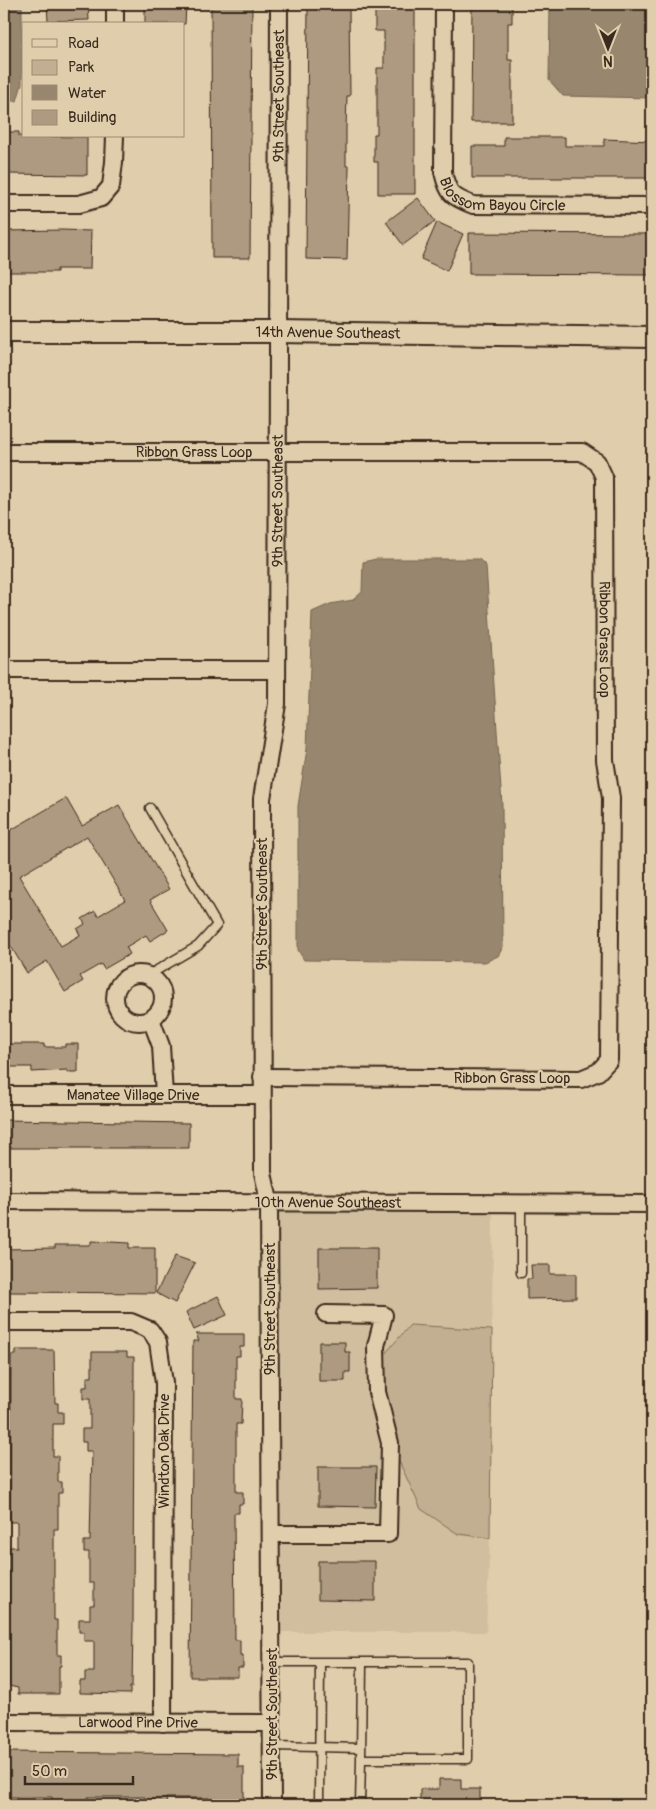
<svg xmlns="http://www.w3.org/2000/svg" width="656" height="1809" viewBox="0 0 656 1809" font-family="Pangolin,sans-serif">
  <rect width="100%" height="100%" fill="#e0cdab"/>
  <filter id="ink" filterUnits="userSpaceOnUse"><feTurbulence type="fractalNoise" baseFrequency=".02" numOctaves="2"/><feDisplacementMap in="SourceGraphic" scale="10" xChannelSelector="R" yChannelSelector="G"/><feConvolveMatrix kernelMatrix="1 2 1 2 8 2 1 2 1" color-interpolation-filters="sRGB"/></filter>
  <g filter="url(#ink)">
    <path fill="#d1be9e" d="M277,1210L493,1211L492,1330L410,1325L384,1355L391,1318L384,1307L319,1306V1322L374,1323L382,1445L381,1525L279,1526Z
      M397,1457L458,1534L490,1538L486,1632H279V1542H388Z"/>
    <path fill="#c2af91" stroke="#7e6c58" d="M410,1325L492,1330L490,1538L458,1534L421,1509L397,1457L385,1391L384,1355Z"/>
    <path fill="#98876e" stroke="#73624e" d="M4,4H22V84L17,101H4Z
      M550,4H652V98L563,96L549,80Z
      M376,559H479L486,566L502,805L503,947L498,956L485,962L304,960L298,950V806L307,749L312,612L330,604L353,600L362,592L363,562Z"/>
    <path fill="#ad9a80" stroke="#3b2a1e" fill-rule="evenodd" d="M47,4H88L89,20L48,21Z
      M145,4H186L185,24H145Z
      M211,4H252L250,258H212Z
      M308,4H349L350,96H347L346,128V166H349L347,260L306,259Z
      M375,4H415V194H378V162H374V134H377V68H384V31H375Z
      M472,4H512V23H508V60H512V122H471Z
      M4,132H19V136L87,137V175L4,174Z
      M504,137H565V146H604V139L652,141V178H472V146H504Z
      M418,198L435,221L403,245L386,222Z
      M437,222L463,234L447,271L421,259Z
      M62,230L91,231L90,269H57V272H4V231Z
      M469,233L652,234V275L469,274Z
      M66,798L82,826L119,805L169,889L150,900L168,930L150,941L146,935L126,947L130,954L104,969L101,964L80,976L83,981L65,992L47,961L27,973L4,935V873L11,868L4,856V834ZM87,836L125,900L98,916L95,911L82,919L85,924L77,929L80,935L61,946L19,876Z
      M4,1044H44V1047H65V1044H78V1072H67V1070L32,1072V1067H4Z
      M4,1120L189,1123V1148H4Z
      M91,1241L129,1243V1248H155V1293L8,1292V1286H4V1249L55,1248V1245H91Z
      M319,1248H377V1288L319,1289Z
      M175,1256L195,1263L175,1303L156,1293Z
      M531,1265H550V1274H576V1298L527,1299V1279H532Z
      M218,1296L227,1315L194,1330L186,1312Z
      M196,1334H244V1347H240V1356H236V1399H242L241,1424H236V1492H243V1504H239V1513H234L235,1640H240V1655H243V1668H238V1677H190L193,1341H199Z
      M319,1342H345V1352H350V1372H345V1381H319Z
      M16,1350H54L55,1403H58V1412H63V1424H53V1456H58V1482H62V1493H58V1529H54V1620H57V1655H61V1666H59V1694H18V1688L9,1686V1547H17V1522H10L11,1355H16Z
      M92,1352H127V1357H134L133,1626L132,1687H130V1694L80,1693V1681H85V1672H94V1641H84V1632H79V1619H90V1605H94V1583H89V1552H84V1541H90L92,1451H86V1442H82V1429H90V1399H83V1387H87V1377H92Z
      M318,1467H376L375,1507L318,1506Z
      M318,1561H375V1601L318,1600Z
      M4,1752L238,1754V1767H244V1803H209V1798H166L167,1805H154V1800H145V1797H88V1800H78V1804H66V1802H52V1797H4Z
      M439,1779H461V1789H480V1805H420V1789H439Z"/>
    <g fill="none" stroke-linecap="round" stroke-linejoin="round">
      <defs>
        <path id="service" d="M147,976L198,946L217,925L150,808
          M521,1203V1273
          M272,1662H468V1759H361L360,1805
          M272,1746L361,1748
          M361,1759L362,1662
          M319,1805L320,1662"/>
        <g id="minor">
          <path id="s1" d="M444,4L443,172C448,194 452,197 473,205L652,206"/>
          <path d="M115,24V4"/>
          <path d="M4,204H79L101,198L111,186L114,162L115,136"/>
          <path id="s2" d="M4,452H582L597,462L604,477L605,760L611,798L609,1060L598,1072L581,1079L262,1077"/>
          <path d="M4,670H277"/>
          <circle cx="139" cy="998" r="24"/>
          <path d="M151,1019L161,1046L164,1095"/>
          <path id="s3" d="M4,1095H262"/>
          <path id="s4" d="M4,1201L652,1204"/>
          <path d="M4,1322H131L150,1330L158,1342L164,1383L163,1723"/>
          <path d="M271,1534H388L390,1443L377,1392L376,1346L384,1315L326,1314"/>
          <path id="s5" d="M4,1722L272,1723"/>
          <path id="s6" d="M272,1805L269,1201L263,1173L262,799L277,704L279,4"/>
        </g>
        <g id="tertiary">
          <path id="s7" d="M4,332H277L652,337"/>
        </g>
      </defs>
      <use href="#service" stroke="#3b2a1e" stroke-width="11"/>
      <use href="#minor" stroke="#3b2a1e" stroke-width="20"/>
      <use href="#tertiary" stroke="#3b2a1e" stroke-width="24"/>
      <use href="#service" stroke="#e0cdab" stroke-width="8"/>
      <use href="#minor" stroke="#e0cdab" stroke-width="16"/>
      <use href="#tertiary" stroke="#e0cdab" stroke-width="20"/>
    </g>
  </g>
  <g text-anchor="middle" stroke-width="4.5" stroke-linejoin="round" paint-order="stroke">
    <g font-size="15" fill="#3b2a1e" stroke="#e0cdab">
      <text dy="5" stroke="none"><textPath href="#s6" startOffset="1711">9th Street Southeast</textPath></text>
      <text dy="5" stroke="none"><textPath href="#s1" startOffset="241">Blossom Bayou Circle</textPath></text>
      <text dy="5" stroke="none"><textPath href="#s7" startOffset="324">14th Avenue Southeast</textPath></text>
      <text dy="5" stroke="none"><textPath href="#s2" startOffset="190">Ribbon Grass Loop</textPath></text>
      <text dy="5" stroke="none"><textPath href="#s6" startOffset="1306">9th Street Southeast</textPath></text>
      <text dy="5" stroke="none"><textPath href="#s2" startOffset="775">Ribbon Grass Loop</textPath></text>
      <text transform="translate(262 904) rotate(-90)" y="5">9th Street Southeast</text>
      <text x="512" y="1083">Ribbon Grass Loop</text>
      <text dy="5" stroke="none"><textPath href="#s3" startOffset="129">Manatee Village Drive</textPath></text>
      <text dy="5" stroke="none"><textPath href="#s4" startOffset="324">10th Avenue Southeast</textPath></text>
      <text transform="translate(270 1309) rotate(-90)" y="5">9th Street Southeast</text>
      <text transform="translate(164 1451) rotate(-90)" y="5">Windton Oak Drive</text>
      <text transform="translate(272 1714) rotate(-90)" y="5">9th Street Southeast</text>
      <text dy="5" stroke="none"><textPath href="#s5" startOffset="134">Larwood Pine Drive</textPath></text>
    </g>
  </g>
  <rect width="656" height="1809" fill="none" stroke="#e0cdab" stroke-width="20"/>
  <rect x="10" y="10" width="636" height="1789" fill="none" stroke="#3b2a1e" stroke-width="2" filter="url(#ink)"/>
  <rect x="22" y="22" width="162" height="115" fill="#e0cdab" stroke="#9e8c73"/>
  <rect x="32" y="39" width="25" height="8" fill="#e0cdab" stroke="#9e8c73"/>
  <text x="68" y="48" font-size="15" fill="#3b2a1e">Road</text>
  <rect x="32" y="60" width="25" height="15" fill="#c2af91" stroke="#9e8c73"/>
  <text x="68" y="72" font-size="15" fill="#3b2a1e">Park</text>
  <rect x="32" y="85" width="25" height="15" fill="#98876e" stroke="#9e8c73"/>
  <text x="68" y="98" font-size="15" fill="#3b2a1e">Water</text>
  <rect x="32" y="110" width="25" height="15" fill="#ad9a80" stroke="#9e8c73"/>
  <text x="68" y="122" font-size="15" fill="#3b2a1e">Building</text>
  <g transform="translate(608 48) rotate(180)" stroke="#e0cdab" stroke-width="4" paint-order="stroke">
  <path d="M0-4L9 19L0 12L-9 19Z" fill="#3b2a1e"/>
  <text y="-8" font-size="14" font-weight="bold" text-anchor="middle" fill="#3b2a1e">N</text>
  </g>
  <path d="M25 1776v8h108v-8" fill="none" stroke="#3b2a1e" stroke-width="2.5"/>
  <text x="32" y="1776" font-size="15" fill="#3b2a1e" stroke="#e0cdab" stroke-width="4" paint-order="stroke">50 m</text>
</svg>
